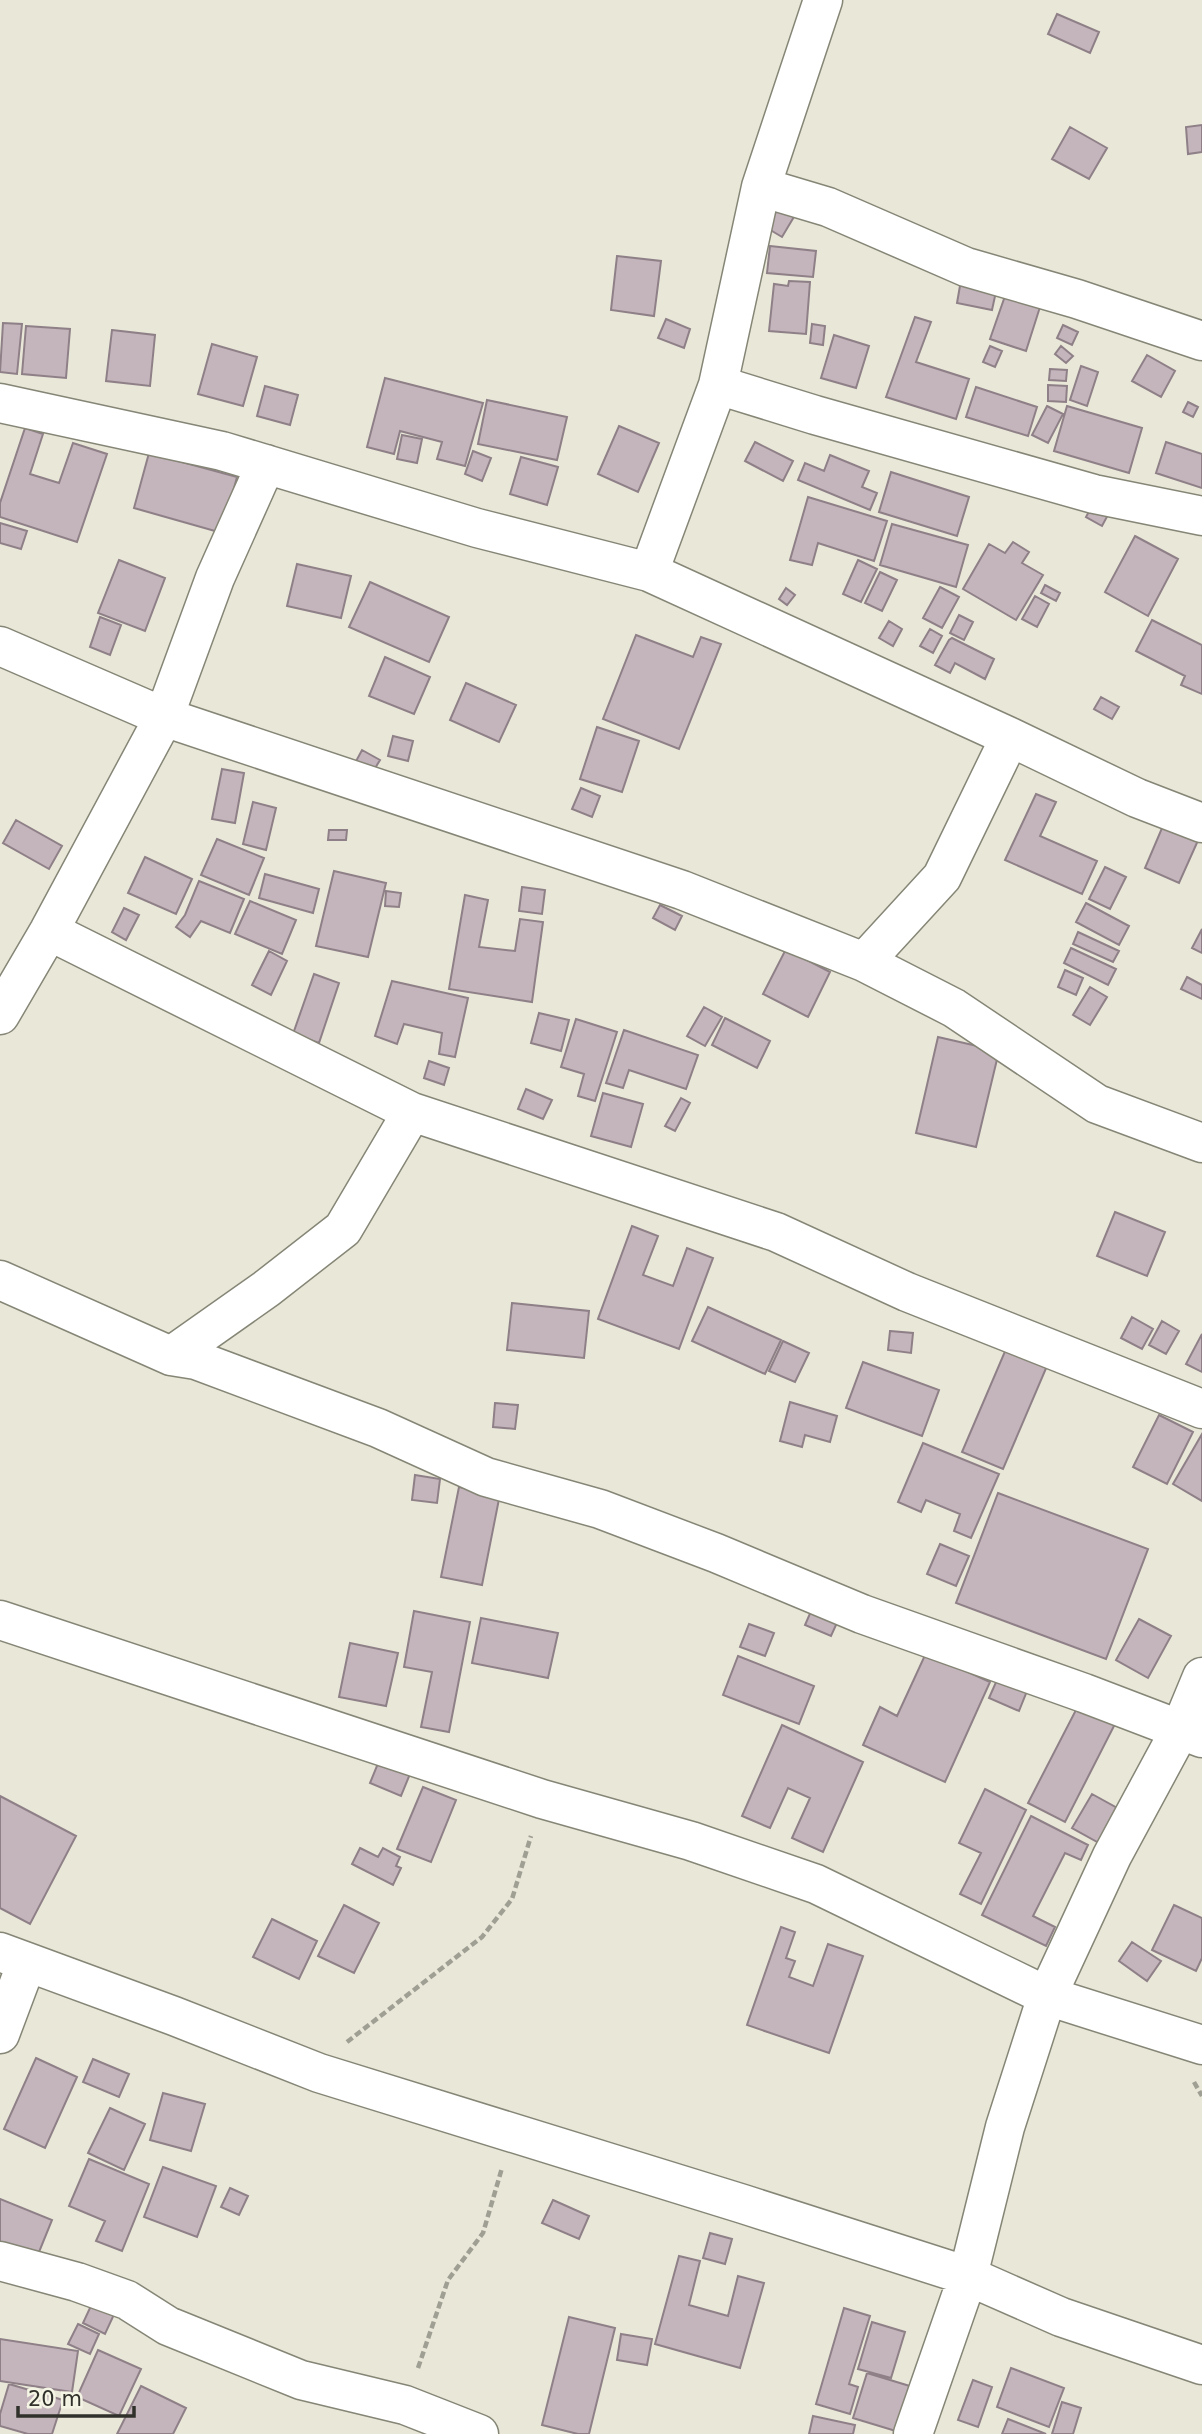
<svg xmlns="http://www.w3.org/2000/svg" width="1202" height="2434" viewBox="0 0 1202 2434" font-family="'DejaVu Sans',sans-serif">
  <rect width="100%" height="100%" fill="#e8e7d8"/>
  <path fill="#c4b4bc" stroke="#8f8088" stroke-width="2" d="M1057,14L1099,32L1090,53L1048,34Z
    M1202,125V152L1188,154L1186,127Z
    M1070,127L1107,148L1089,179L1052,159Z
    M782,201L798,210L782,237L767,228Z
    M770,246L816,251L813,277L767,273Z
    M617,256L661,261L654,316L611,310Z
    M961,280L997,287L992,310L957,303Z
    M789,281L810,282L806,334L769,331L774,284L788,286Z
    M1005,296L1040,307L1026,351L990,339Z
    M915,317L931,322L916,362L969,379L956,419L886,397Z
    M666,319L690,329L684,348L658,338Z
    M3,323L22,324L17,374L0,372Z
    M812,324L825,326L823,345L810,343Z
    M1063,325L1078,332L1072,345L1057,338Z
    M26,326L70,329L66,378L22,374Z
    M112,330L155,335L150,386L106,381Z
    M834,335L869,346L856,388L821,378Z
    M212,344L257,357L243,406L198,394Z
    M990,346L1002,351L995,367L983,362Z
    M1061,346L1073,356L1066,363L1055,354Z
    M1147,355L1175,371L1161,397L1132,381Z
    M1081,366L1098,372L1087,406L1070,400Z
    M1050,369L1067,370L1066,381L1049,380Z
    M385,378L483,403L465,466L437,459L442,442L400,431L394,454L367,447Z
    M1048,385L1067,386L1066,402L1048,401Z
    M265,386L298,395L290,425L257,416Z
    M976,387L1037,407L1028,436L966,417Z
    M487,400L567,417L557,460L478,444Z
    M1188,402L1198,407L1193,417L1183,412Z
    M1047,406L1063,414L1048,443L1032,435Z
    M1067,406L1142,428L1129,473L1054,451Z
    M619,426L659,443L638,492L598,474Z
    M25,428L43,434L30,474L59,483L73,443L107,454L77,542L0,517V503Z
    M402,435L422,439L417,463L397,459Z
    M755,442L793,461L783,481L745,461Z
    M1166,442L1202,454V488L1156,473Z
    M473,451L491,458L482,481L465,474Z
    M149,453L237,477L222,533L134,508Z
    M830,455L869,471L862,487L877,493L870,510L798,480L805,463L824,471Z
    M521,457L558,467L547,505L510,494Z
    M891,472L969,497L957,536L879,512Z
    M808,497L887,521L874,561L818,543L812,565L790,560Z
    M1093,504L1109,513L1102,526L1086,517Z
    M0,523L27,531L21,549L0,543Z
    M892,524L968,545L956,587L880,565Z
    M1135,536L1178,559L1148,616L1105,592Z
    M1013,542L1029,552L1022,563L1043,575L1016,620L963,589L989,544L1005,553Z
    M119,560L165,578L145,631L98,613Z
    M858,560L877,569L861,602L843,594Z
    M297,564L351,576L341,618L287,606Z
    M880,572L897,580L882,611L865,603Z
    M370,582L449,617L429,662L349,627Z
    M1045,585L1060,593L1056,601L1041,593Z
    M940,587L959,597L942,628L923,618Z
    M786,588L795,595L787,605L779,599Z
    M1035,596L1049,604L1037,627L1022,619Z
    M959,615L973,622L964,640L950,633Z
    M100,617L121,625L110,655L90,647Z
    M1152,620L1202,645V694L1181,685L1185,676L1136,651Z
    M889,621L902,629L893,646L879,638Z
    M930,629L942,636L933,653L920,646Z
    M636,635L693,657L701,637L721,644L679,749L603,719Z
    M952,638L994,659L985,679L955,663L950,673L935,665L949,640Z
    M385,657L430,677L414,714L369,696Z
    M466,683L516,705L499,742L450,720Z
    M1101,697L1119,707L1112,719L1094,709Z
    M597,727L639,741L622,792L580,779Z
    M393,736L413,741L408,761L388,756Z
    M362,750L380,760L371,775L354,765Z
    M222,769L244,773L235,823L212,819Z
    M581,788L600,796L592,817L572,809Z
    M1036,794L1056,802L1040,836L1097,861L1082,894L1005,860Z
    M253,802L276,808L266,850L243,844Z
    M16,820L62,846L49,869L3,843Z
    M1165,821L1200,836L1179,883L1145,868Z
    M329,830H347L346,840H328Z
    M217,839L264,858L249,895L201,875Z
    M145,857L192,879L176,914L128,893Z
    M1105,867L1126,877L1110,909L1089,899Z
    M334,871L386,883L368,957L316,946Z
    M265,874L319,889L313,913L259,898Z
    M199,881L244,899L230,933L201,921L190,937L176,927L185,915Z
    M522,887L545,890L542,914L519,911Z
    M386,891L401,893L399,907L385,906Z
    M465,895L488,900L479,947L515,951L520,919L543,922L532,1002L449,989Z
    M250,901L296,920L282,954L235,934Z
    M1086,903L1129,926L1119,945L1076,922Z
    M660,905L682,916L675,930L653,918Z
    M124,908L139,915L126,940L112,932Z
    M1202,929V953L1192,948Z
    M1078,932L1119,951L1113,962L1073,944Z
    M1071,948L1116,969L1108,985L1064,963Z
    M786,949L830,972L808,1017L763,994Z
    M269,951L287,961L271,995L252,985Z
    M1065,970L1083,978L1076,995L1058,987Z
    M314,974L339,983L319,1043L293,1034Z
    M1187,977L1202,985V999L1181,989Z
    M392,981L468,998L455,1057L439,1054L442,1033L404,1024L397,1044L375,1036Z
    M1090,987L1107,997L1090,1025L1073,1015Z
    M704,1007L722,1017L705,1046L687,1036Z
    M539,1013L569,1020L561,1051L531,1043Z
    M725,1018L770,1041L757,1068L712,1045Z
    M576,1019L617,1032L595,1101L578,1096L584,1074L561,1067Z
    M624,1030L698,1055L686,1089L629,1070L623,1088L606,1083Z
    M938,1037L999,1051L976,1147L916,1133Z
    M429,1061L449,1068L444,1085L424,1078Z
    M526,1089L552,1100L543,1119L518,1109Z
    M603,1093L643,1104L631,1147L591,1136Z
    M681,1098L690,1103L675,1131L665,1126Z
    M1115,1212L1165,1232L1147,1276L1097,1256Z
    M632,1226L658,1236L643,1275L673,1286L687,1248L713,1258L679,1349L598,1319Z
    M512,1303L589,1311L584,1358L507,1350Z
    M708,1307L781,1340L765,1374L692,1341Z
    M1132,1317L1153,1329L1142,1349L1121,1338Z
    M1162,1321L1179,1331L1166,1354L1149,1345Z
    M890,1331L913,1333L911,1353L888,1350Z
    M1202,1334V1372L1186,1364Z
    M783,1341L809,1353L795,1382L769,1371Z
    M1006,1349L1047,1366L1003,1469L962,1452Z
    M863,1362L939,1390L922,1436L846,1408Z
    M790,1402L837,1416L830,1442L805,1435L802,1447L780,1441Z
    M495,1403L518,1405L515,1429L493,1427Z
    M1159,1415L1193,1432L1167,1484L1133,1467Z
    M1202,1434V1501L1173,1484Z
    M923,1443L999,1474L971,1538L954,1531L960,1514L926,1500L921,1512L898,1502Z
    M415,1475L440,1479L437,1503L412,1500Z
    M459,1487L500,1494L482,1585L441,1577Z
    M998,1493L1148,1549L1106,1659L956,1603Z
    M940,1544L969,1556L956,1586L927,1574Z
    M815,1602L841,1614L831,1636L805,1625Z
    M414,1611L470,1622L449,1732L421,1727L432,1672L404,1667Z
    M481,1618L558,1633L548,1678L472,1663Z
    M1139,1619L1171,1636L1148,1678L1116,1660Z
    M749,1624L774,1633L765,1656L740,1647Z
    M350,1643L398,1653L386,1706L339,1697Z
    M926,1653L990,1682L945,1782L863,1745L880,1707L897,1716Z
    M738,1656L814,1686L799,1724L723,1695Z
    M1000,1673L1029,1686L1019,1711L989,1698Z
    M1078,1706L1115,1724L1065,1822L1028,1803Z
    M782,1725L863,1762L823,1852L792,1838L810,1798L788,1788L770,1828L742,1816Z
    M381,1756L412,1769L401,1796L370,1783Z
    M423,1787L456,1800L431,1862L397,1849Z
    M985,1789L1026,1810L981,1904L960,1894L981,1853L959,1843Z
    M1092,1794L1128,1814L1108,1848L1072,1828Z
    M0,1796L76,1836L30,1924L0,1908Z
    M1031,1816L1088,1845L1081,1860L1065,1853L1033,1916L1055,1927L1046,1946L982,1915Z
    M360,1848L378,1857L383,1848L400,1857L396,1866L401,1868L393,1885L352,1864Z
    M344,1905L379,1923L354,1973L318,1956Z
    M1174,1905L1202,1918V1958L1196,1971L1152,1950Z
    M272,1919L317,1941L299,1979L253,1957Z
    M781,1927L795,1932L786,1958L795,1961L789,1977L813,1986L828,1944L863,1956L829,2053L747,2025Z
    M1132,1942L1161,1961L1147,1981L1119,1961Z
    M36,2058L77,2077L45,2148L4,2129Z
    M93,2059L129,2074L119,2097L83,2082Z
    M163,2093L205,2104L191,2151L150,2140Z
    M110,2108L145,2124L124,2170L88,2153Z
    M89,2159L149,2184L122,2251L96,2241L105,2221L69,2206Z
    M163,2167L216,2186L197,2237L144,2217Z
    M230,2188L248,2196L239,2215L221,2207Z
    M0,2199L52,2220L35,2262L0,2248Z
    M553,2200L589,2216L579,2239L542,2223Z
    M710,2233L732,2239L725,2264L703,2258Z
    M679,2256L700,2261L689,2305L728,2316L738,2276L764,2283L740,2368L655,2344Z
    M95,2297L117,2308L105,2334L83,2323Z
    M844,2308L870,2316L849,2384L858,2387L850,2414L816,2404Z
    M569,2317L615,2328L589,2434H578L542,2425Z
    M872,2322L905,2332L891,2378L858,2369Z
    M78,2324L99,2334L90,2354L68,2344Z
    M621,2334L652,2339L647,2365L617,2360Z
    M0,2339L78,2351L72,2392L0,2381Z
    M98,2350L141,2369L119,2416L77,2397Z
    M1011,2368L1064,2388L1049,2427L997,2407Z
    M867,2373L913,2387L899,2432L853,2418Z
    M973,2380L992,2387L978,2427L958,2420Z
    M9,2384L63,2400L52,2434H28L0,2426V2414Z
    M141,2386L186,2408L173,2434H117Z
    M1062,2402L1081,2408L1073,2434H1052Z
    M813,2416L855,2425L853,2434H809Z
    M1008,2419L1046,2434H1002Z"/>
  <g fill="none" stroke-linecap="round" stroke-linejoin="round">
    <defs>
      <path id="minor" d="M761,187L828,207L966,267L1077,299L1202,341
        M718,385L815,415L1094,494L1202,516
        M0,403L222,451L477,528L649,572L1010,737L1137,798L1202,823
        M649,572L718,385L761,187L823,0
        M0,646L164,717L682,890L864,962L954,1008L1097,1104L1202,1143
        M49,931L412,1112L776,1232L907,1292L1202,1409
        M864,962L942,877L1010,737
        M0,1015L49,931L164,717L215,578L266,464
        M0,1280L171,1356L196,1360L378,1428L486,1477L600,1509L716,1553L862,1614L1084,1693L1202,1738
        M171,1356L266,1289L343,1229L412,1112
        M0,1620L542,1799L691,1841L816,1884L1047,1996L1202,2045
        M0,1952L174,2016L319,2073L743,2204L968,2276L1061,2317L1202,2365
        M0,2034L27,1962
        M0,2261L77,2282L127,2300L168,2326L301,2380L405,2405L479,2434
        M913,2434L968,2276L1005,2127L1047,1996L1112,1856L1180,1730L1202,1677"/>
    </defs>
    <use href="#minor" stroke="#868677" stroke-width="41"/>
    <path stroke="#a09f94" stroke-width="4.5" stroke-dasharray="7 3.5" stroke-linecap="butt" d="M347,2042L482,1937L512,1899L531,1836
      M1194,2082L1202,2096
      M418,2368L448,2280L483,2233L502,2168"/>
    <use href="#minor" stroke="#fff" stroke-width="38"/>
  </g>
  <path d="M18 2406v10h116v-10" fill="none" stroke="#31312b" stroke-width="3.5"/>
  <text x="28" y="2406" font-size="21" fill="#31312b" stroke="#f5f5e5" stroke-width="5" paint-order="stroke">20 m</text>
</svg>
